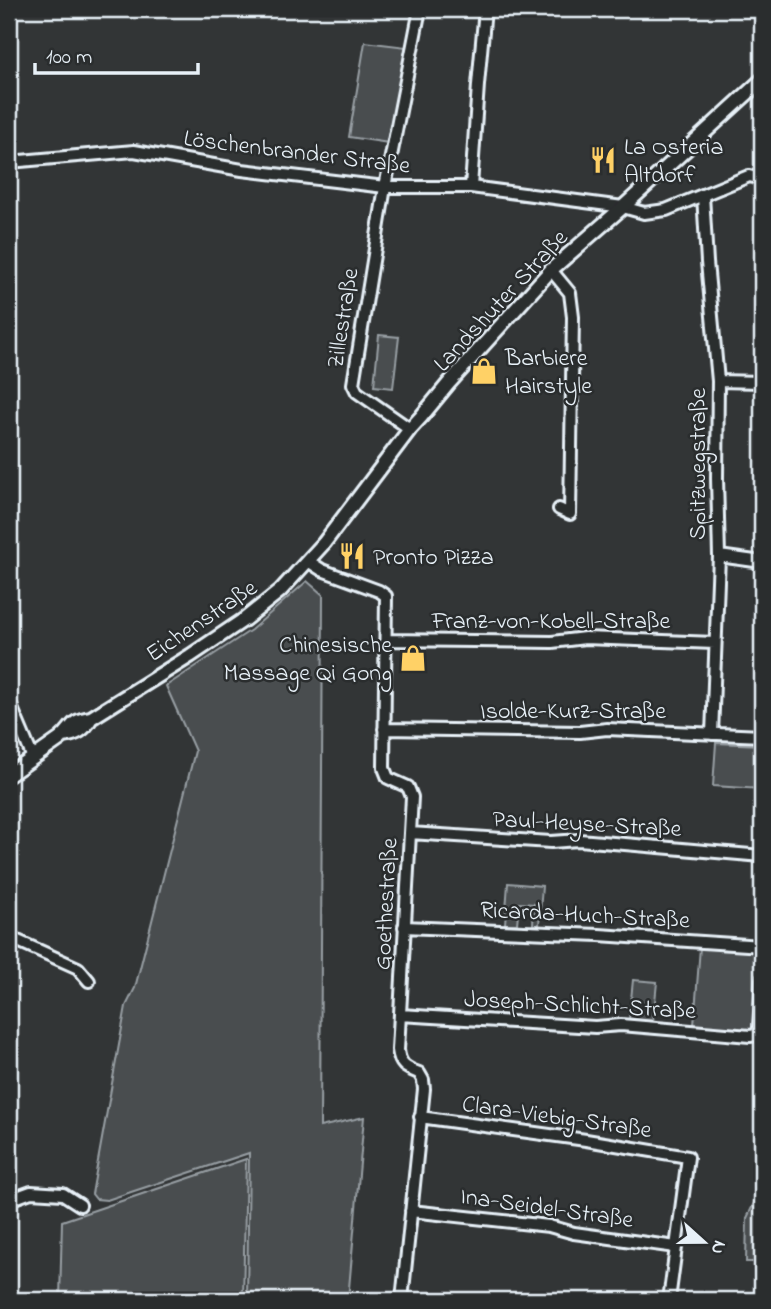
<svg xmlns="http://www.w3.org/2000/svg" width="771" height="1309" viewBox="0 0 771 1309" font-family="'Indie Flower',sans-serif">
  <rect width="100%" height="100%" fill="#323536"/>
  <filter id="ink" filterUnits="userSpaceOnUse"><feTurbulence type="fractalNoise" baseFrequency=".0143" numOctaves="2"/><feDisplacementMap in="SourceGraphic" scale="14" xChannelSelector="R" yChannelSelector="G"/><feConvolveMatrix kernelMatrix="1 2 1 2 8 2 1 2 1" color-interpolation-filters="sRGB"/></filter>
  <g filter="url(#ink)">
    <path fill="#494d4f" stroke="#989fa4" stroke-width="2" d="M365,42L407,47L389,143L349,137Z
      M379,335L399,337L393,388L374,386Z
      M307,581L323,595L320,1127L364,1117L348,1300H247L249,1153L107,1200L96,1199L92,1194L126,1006L135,988L195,751L166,686L251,630Z
      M716,743L762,745V789L713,786Z
      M508,883L542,886L539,925H533L534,904L519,903L517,924H505Z
      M700,947L755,950L759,953L752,1029L749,1030L694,1025Z
      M633,980L657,982L653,1022L629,1019Z
      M246,1159L243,1300H60L62,1221Z
      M762,1186V1262H746L747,1218Z"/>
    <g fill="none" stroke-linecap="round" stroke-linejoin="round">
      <defs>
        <path id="minor" d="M9,162L134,151L242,170L385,187H471L623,207L644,213L666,210L749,176L762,179
          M471,187L478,85L485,9
          M703,195L707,262L718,381L717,478L719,556L712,734
          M551,270L570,293L573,317L570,514L559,509
          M718,381L762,382
          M410,429L357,392L353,384L385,187L420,9
          M719,556L762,562
          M308,561L322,570L379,591L386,596L384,768L388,778L408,787L412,797L398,1050C400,1066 406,1068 419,1073L423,1080L424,1089L402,1300
          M386,640L552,642L585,638L715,643
          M9,701L33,758
          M384,729L580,732L607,729L762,736
          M410,833L551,842L579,840L762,856
          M404,927L599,935L762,946
          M9,937L78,968L89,981
          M400,1015L595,1027L621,1025L750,1036L757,1035L759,1028L762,979
          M420,1117L586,1140L688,1157L669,1300
          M9,1200L31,1192L63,1194L80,1205
          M411,1211L549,1226L574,1233L676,1247"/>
        <path id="tertiary" d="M64,736C77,734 84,730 91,718
          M9,775C26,763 43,751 60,739C74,728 69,721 91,718L190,656L245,619L280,591L324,543L410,429L421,417L449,383L551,270L623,207L762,80"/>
      </defs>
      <use href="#minor" stroke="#e8f1f8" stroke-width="16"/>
      <use href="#tertiary" stroke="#e8f1f8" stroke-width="18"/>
      <use href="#minor" stroke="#2a2d2e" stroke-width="10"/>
      <use href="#tertiary" stroke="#2a2d2e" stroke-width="12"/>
    </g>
  </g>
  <defs>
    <symbol id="restaurant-bare" viewBox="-9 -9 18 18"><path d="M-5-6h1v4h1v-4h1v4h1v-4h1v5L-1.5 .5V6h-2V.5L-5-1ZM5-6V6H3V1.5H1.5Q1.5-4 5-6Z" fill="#ffd166" stroke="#2a2d2e" stroke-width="2.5" paint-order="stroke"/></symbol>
    <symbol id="shop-bare" viewBox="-9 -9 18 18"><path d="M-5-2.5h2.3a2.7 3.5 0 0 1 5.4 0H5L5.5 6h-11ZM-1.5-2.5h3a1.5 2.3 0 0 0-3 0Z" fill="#ffd166" stroke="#2a2d2e" stroke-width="2.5" paint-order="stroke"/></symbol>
  </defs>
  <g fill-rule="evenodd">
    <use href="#restaurant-bare" x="584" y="141" width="38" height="38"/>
    <use href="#shop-bare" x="465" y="352" width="38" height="38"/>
    <use href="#restaurant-bare" x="333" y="537" width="38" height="38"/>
    <use href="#shop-bare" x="394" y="639" width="38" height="38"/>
  </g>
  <g text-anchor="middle" stroke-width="5" stroke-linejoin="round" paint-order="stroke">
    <g font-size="24" fill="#e8f1f8" stroke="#2a2d2e" text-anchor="start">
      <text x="624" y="154">La Osteria<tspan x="624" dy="28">Altdorf</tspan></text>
      <text x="505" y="365">Barbiere<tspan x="505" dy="28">Hairstyle</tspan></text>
      <text x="373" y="564">Pronto Pizza</text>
      <text x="392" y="652" text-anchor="end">Chinesische<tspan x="392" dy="28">Massage Qi Gong</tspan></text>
    </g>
    <g font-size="24" fill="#e8f1f8" stroke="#2a2d2e">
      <text transform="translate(297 151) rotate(7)" y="8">Löschenbrander Straße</text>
      <text transform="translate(500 300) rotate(-47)" y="8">Landshuter Straße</text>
      <text transform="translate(342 318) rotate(-81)" y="8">Zillestraße</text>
      <text transform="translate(697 464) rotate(-90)" y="8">Spitzwegstraße</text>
      <text transform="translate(201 620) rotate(-34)" y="8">Eichenstraße</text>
      <text x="551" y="628">Franz-von-Kobell-Straße</text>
      <text x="573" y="718">Isolde-Kurz-Straße</text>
      <text transform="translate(587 823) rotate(3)" y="8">Paul-Heyse-Straße</text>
      <text transform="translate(385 904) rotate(-87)" y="8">Goethestraße</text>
      <text transform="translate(585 914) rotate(3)" y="8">Ricarda-Huch-Straße</text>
      <text transform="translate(580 1004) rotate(3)" y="8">Joseph-Schlicht-Straße</text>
      <text transform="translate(557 1116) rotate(8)" y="8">Clara-Viebig-Straße</text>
      <text transform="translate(547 1207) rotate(8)" y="8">Ina-Seidel-Straße</text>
    </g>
  </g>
  <rect width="771" height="1309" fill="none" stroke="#2a2d2e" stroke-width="35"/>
  <rect x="18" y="18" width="736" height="1274" fill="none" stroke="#e8f1f8" stroke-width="2.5" filter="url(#ink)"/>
  <g transform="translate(704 1242) rotate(111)" stroke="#2a2d2e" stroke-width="5" paint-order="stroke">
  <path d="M0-5L12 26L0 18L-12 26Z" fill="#e8f1f8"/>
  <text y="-10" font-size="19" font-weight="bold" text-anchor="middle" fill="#e8f1f8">N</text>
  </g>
  <path d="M35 63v10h163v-10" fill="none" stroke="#e8f1f8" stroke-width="3.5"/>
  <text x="46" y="63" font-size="21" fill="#e8f1f8" stroke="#2a2d2e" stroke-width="5" paint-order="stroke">100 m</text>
</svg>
